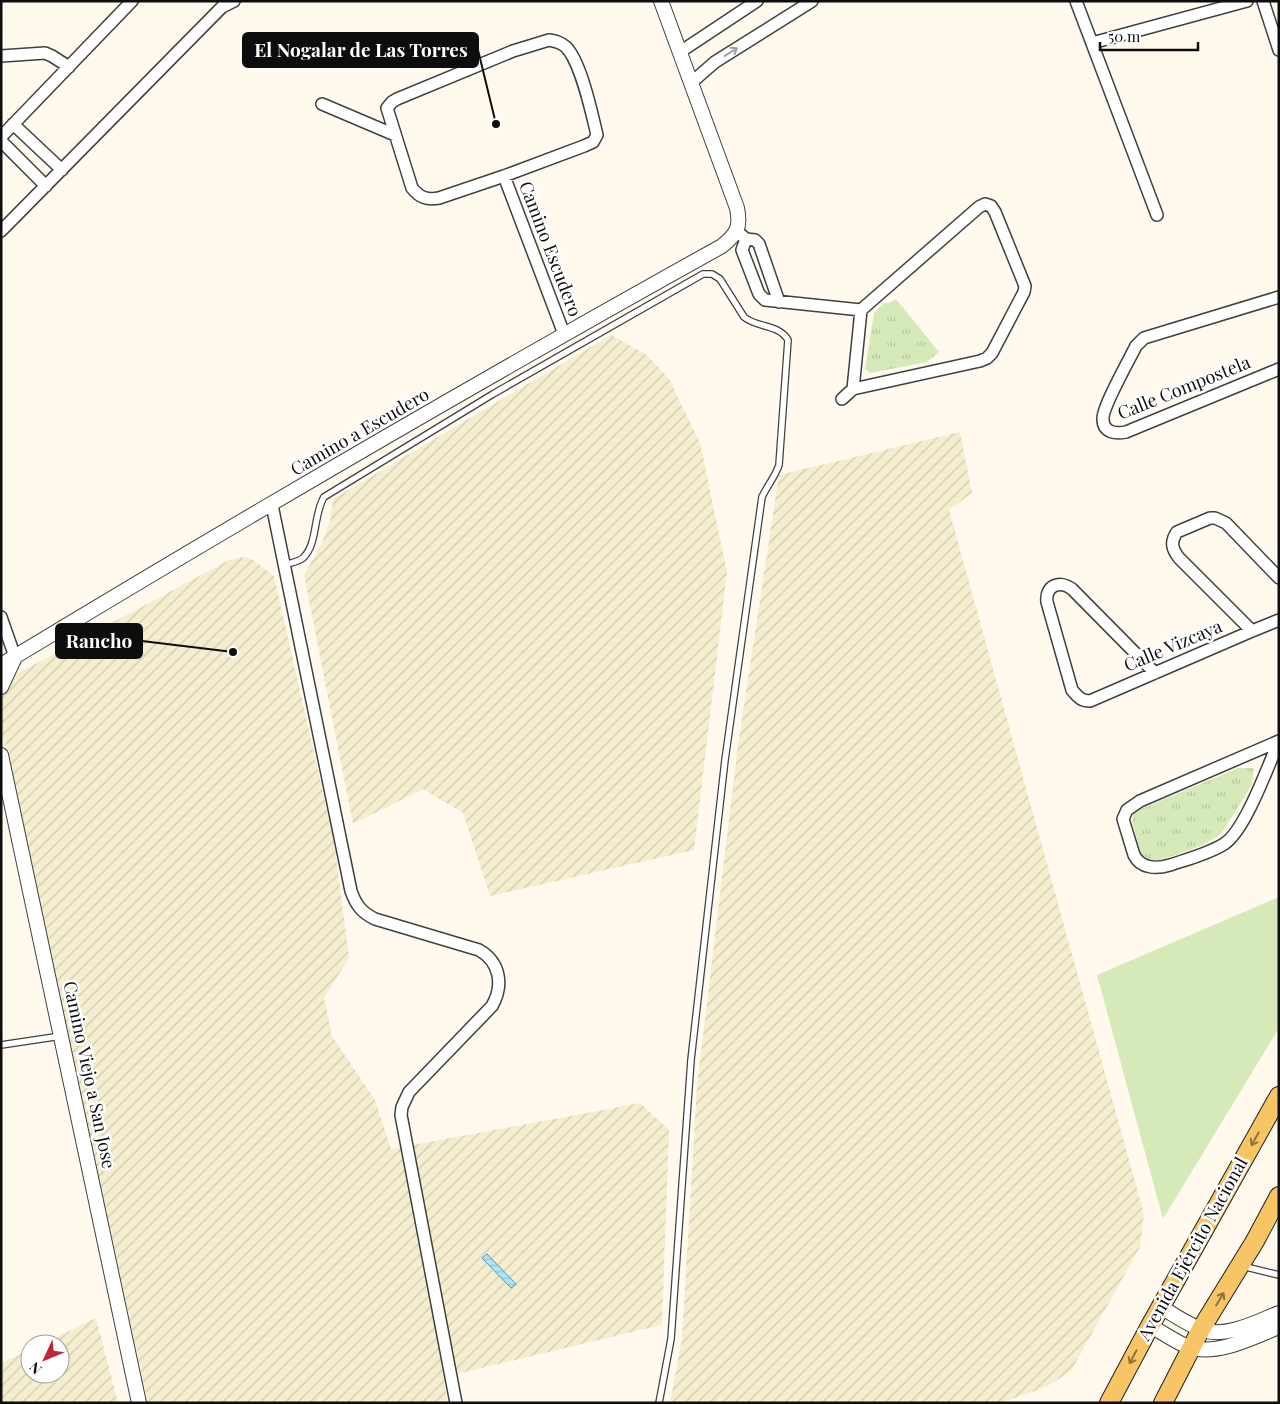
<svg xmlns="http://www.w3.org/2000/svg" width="1280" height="1404" viewBox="0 0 1280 1404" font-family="'Playfair Display',serif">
  <defs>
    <pattern id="farmland-furrows" width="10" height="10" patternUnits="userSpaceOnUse" patternTransform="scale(1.25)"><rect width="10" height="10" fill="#f4edce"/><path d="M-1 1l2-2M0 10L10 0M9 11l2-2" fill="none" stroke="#d0cab0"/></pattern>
    <pattern id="park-tufts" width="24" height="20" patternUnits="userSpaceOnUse" patternTransform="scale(1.25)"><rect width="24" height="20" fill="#d6e9b8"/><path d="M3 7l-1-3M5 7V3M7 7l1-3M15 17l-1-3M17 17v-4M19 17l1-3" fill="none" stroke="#b6c79d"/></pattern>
    <pattern id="water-rules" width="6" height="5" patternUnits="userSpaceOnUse" patternTransform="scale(1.25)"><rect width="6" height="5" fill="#b3e3f5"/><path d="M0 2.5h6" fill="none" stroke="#99c2d1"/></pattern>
  </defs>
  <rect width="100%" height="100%" fill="#fffaed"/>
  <path fill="url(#farmland-furrows)" d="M611,335L647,355L669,379L700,443L727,572L694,850L490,896L463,813L423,789L353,824L304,575L321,545L330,521L333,499Z
    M960,432L972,493L949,510L1144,1214L1140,1247L1071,1371L1046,1387L1000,1403H670L682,1338L697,1086L738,745L779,475Z
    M241,557L252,559L274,576L334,841L349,958L324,998L332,1036L375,1100L391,1149L640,1103L669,1130L662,1325L444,1377L447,1403H148L1,727V699L13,676L227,561Z
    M96,1318L118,1403H1V1363L30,1350V1374H60V1344H42Z"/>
  <path fill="#d6e9b8" d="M1279,897V1028L1163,1219L1097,975Z"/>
  <path fill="url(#park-tufts)" d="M896,299L939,352L927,362L870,373L865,369L874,313L884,303H889Z
    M1238,768H1254L1252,785L1221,834L1203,845L1153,863L1142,859L1132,820L1134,812Z"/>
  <path fill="url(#water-rules)" stroke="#3ba1cc" d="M487,1254L516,1284L511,1288L482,1258Z"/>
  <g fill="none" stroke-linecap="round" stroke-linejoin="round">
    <defs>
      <path id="service" d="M284,565C290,563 298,562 303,558C318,544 313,515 324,497L493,394L703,274H712L720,279L744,317C757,328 779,324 788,340L779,465C775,477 767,486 762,497L725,760L691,1060L671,1339L659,1403
        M1,1045L61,1036
        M1242,1266L1279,1275"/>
      <path id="minor" d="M1076,1L1157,215
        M1263,1L1279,50
        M549,40C555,41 561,42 566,47C581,62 592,114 597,135L593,142L584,146L504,176L439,198C427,200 420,198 412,188L387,108L392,102L397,99L513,51Z
        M1092,43L1247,1
        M680,52L757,1
        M1,56L45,53L52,56L69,67
        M692,82L715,62L812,1
        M322,104L395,135
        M13,124L62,170
        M1,137L132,1
        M1,141L46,186
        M504,176L564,334
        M1,231L222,7L234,1
        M740,234L746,239L755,240L759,244L779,302
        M746,239L742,250L759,294L765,300L861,310
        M1279,297L1144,338L1136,346C1129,360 1102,408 1103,419C1103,433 1116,434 1126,432L1279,369
        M842,399L853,389L980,361L987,358L992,353L1024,292L1025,286L995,212L991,206L985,204L979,207L861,310L853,389
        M272,505L351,891C356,905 361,912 375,919L479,950C500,962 504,985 492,1006L409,1092L402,1107L401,1115L456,1403
        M1,617L15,657
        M1252,631L1179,558C1172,549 1170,542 1177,532L1210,518H1215L1226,523L1279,578
        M1155,673L1072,589C1060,580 1045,585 1047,602L1072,690C1078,697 1081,701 1090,701L1252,631L1279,620
        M1279,741L1140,801L1127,810L1123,819L1134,855C1141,869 1157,869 1170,865C1188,859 1208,854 1224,844C1245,831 1268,766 1279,741"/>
      <path id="tertiary" d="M1,665C239,521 479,381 722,246C737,234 741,227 737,208L661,1
        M1,687L15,657
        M1,755L139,1403
        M1161,1307C1174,1315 1188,1325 1203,1330C1227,1338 1256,1322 1279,1313
        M1150,1326C1161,1331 1181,1346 1192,1348C1220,1355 1253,1337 1279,1327"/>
      <path id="primary" d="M1109,1403L1150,1326L1279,1096
        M1163,1403L1201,1329L1255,1241L1279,1196"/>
    </defs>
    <use href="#service" stroke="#404040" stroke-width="8"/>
    <use href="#minor" stroke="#404040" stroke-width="14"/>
    <use href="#tertiary" stroke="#404040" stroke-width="16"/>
    <use href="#primary" stroke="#1e1e1e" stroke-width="20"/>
    <use href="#service" stroke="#fff" stroke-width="5.5"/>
    <use href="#minor" stroke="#fff" stroke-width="11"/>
    <use href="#tertiary" stroke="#fff" stroke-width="14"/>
    <use href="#primary" stroke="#f7c565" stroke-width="18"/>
  </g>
  <defs><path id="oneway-shaft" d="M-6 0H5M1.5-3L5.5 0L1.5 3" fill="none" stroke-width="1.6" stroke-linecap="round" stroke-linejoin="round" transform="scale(1.25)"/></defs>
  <use stroke="#9e9e9e" href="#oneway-shaft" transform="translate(731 52) rotate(-32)"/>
  <g stroke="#8e723d">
    <use href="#oneway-shaft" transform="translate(1255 1139) rotate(119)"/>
    <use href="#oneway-shaft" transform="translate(1220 1299) rotate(-59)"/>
    <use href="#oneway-shaft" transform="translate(1133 1357) rotate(118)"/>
  </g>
  <g text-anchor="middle" stroke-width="5" stroke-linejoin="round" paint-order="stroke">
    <g font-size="18" fill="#0d0d0d" stroke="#fff">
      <text transform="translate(550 249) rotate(69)" y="6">Camino Escudero</text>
      <text transform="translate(1184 388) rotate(-22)" y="6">Calle Compostela</text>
      <text transform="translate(360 432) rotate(-30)" y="6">Camino a Escudero</text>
      <text transform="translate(1173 646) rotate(-23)" y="6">Calle Vizcaya</text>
      <text transform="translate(89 1075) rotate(78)" y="6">Camino Viejo a San Jose</text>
      <text transform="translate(1193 1249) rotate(-61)" y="6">Avenida Ejército Nacional</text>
    </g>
  </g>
  <path fill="none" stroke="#0d0d0d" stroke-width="2" d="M496 124L478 50M233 652L142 641"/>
  <g fill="#0d0d0d" stroke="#fff" stroke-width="2">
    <circle cx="496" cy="124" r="5"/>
    <circle cx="233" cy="652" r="5"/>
  </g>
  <g fill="#0d0d0d" stroke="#0d0d0d" stroke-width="2">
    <rect x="243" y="33" width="235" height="34" rx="5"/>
    <rect x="56" y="624" width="86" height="34" rx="5"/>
  </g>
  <g font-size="19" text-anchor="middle" font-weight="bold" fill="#fff">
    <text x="361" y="57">El Nogalar de Las Torres</text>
    <text x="99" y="648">Rancho</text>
  </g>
  <rect width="1280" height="1404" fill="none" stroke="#0d0d0d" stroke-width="5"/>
  <g transform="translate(45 1359) rotate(226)"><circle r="24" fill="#ffffff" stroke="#9e9e9e"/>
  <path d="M0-4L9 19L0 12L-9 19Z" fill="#bc273d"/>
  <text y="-8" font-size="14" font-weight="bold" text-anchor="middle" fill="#0d0d0d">N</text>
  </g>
  <path d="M1100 42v8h98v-8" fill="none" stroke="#0d0d0d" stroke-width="2.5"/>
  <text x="1108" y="42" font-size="15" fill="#0d0d0d" stroke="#ffffff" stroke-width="4" paint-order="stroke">50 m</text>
</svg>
